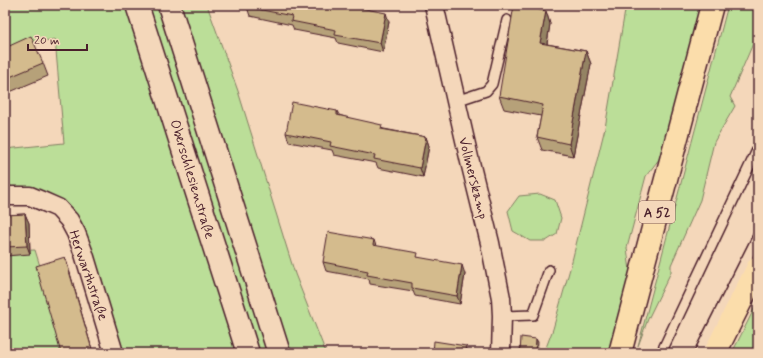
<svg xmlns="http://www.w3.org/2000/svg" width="763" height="358" viewBox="0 0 763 358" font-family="Mynerve,sans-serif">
  <rect width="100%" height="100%" fill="#f4d7ba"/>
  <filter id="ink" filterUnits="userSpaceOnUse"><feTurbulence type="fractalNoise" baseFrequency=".025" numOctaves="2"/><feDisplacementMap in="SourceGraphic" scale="8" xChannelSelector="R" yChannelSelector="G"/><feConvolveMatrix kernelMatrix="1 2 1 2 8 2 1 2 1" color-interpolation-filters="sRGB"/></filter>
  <g filter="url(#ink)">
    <path fill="#bbde98" stroke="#827e62" d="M5,5H136L246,353H113L63,213L5,193V149L64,143L55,39L5,48Z
      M139,5H168L279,353H249Z
      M170,5H207L238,91L295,274L326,353H280Z
      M626,5H701L660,158L646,176L627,248L630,271L608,353H544L553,329L571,265L605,128Z
      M728,5H758V32L730,97L735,106L714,142L700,200L671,265V272L648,319L638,346Z
      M540,194L555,200L561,218L557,234L546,241H530L513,231L508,211L519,196Z
      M35,250L67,353H5V251Z
      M758,301V353H732Z"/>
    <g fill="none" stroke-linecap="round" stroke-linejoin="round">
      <defs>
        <path id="service" d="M456,101L486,91L492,84L507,20
          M502,316L533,315L549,270
          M661,353L758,148
          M699,353L758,236"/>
        <path id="minor" d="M434,5L470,162L490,243L501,298L502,316L501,353
          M5,196H30L42,201L58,208L69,220L76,233L84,254L114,353"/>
        <path id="secondary" d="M137,5L248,353
          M169,5L279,353"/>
        <path id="motorway" d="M620,353L712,5
          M715,353L758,267"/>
      </defs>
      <use href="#service" stroke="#4a1f2b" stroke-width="12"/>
      <use href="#minor" stroke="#4a1f2b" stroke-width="21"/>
      <use href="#secondary" stroke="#4a1f2b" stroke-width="25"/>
      <use href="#motorway" stroke="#4a1f2b" stroke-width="25"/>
      <use href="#service" stroke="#f4d7ba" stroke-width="9"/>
      <use href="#minor" stroke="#f4d7ba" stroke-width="18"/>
      <use href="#secondary" stroke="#f4d7ba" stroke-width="22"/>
      <use href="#motorway" stroke="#fbddab" stroke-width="22"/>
    </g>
    <path fill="#b6a179" stroke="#4a1f2b" d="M247,7L389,22L383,52L338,43L336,38L294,30L292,25L250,16Z
      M546,11L550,24L547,44L586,51L591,64L573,156L542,150L537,137L541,116L504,109L499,96Z
      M5,48L43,63L48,76L5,94Z
      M337,111L339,115L384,129L426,137L429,146L423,177L378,168L376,163L334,155L332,150L289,142L286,133Z
      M25,214L29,223L30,254L6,256L5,254V215Z
      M374,240L376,246L420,258L465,274L460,304L415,296L413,291L370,284L369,279L326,271L323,262Z"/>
    <path fill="#948363" stroke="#4a1f2b" d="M546,11L550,24L545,56L540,43Z
      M386,13L389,22L383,52L380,43Z
      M586,51L591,64L573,156L569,144Z
      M426,137L429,146L423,177L420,168Z
      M25,214L29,223L30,254L27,246Z
      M65,257L68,266L93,353Z
      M462,265L465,274L460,304L457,296Z
      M536,339L538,342L537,353H535Z
      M466,346L468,353H465Z"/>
    <path fill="#d4bb8d" stroke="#4a1f2b" d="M247,5H345L386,13L380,43L335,35L336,30L291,21L292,16L247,7Z
      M514,5L546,11L540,43L586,51L569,144L537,137L543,105L499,96Z
      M31,36L43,63L5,79V48Z
      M292,102L337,111V115L382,125L381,129L426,137L420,168L374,159L375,155L330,146L331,142L286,133Z
      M25,214L27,246L5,247V215Z
      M328,232L374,240L373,245L418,253L417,257L462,265L457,296L412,288V283L367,275L368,271L323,262Z
      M65,257L93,353H61L36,266Z
      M521,337L536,339L535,353H520Z
      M434,341L466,346L465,353H433Z"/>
  </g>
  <g text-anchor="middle" stroke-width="3" stroke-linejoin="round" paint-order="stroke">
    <rect fill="#f4d7ba" stroke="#7d5656" stroke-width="1" x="639" y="201" width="36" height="22" rx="3"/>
    <g font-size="13" font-weight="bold" fill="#4a1f2b">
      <text x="657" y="217">A 52</text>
    </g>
    <g font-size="14" fill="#4a1f2b" stroke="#f4d7ba">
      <text transform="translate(474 178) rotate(76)" y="5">Vollmerskamp</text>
      <text transform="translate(193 179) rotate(73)" y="5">Oberschlesienstraße</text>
      <text transform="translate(89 275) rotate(71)" y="5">Herwarthstraße</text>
    </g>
  </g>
  <rect width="763" height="358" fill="none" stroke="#f4d7ba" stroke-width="20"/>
  <rect x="10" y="10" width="743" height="338" fill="none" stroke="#4a1f2b" stroke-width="1.5" filter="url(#ink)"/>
  <path d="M28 44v6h59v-6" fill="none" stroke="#4a1f2b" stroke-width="2"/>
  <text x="34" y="44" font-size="12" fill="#4a1f2b" stroke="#f4d7ba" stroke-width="3" paint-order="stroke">20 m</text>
</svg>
